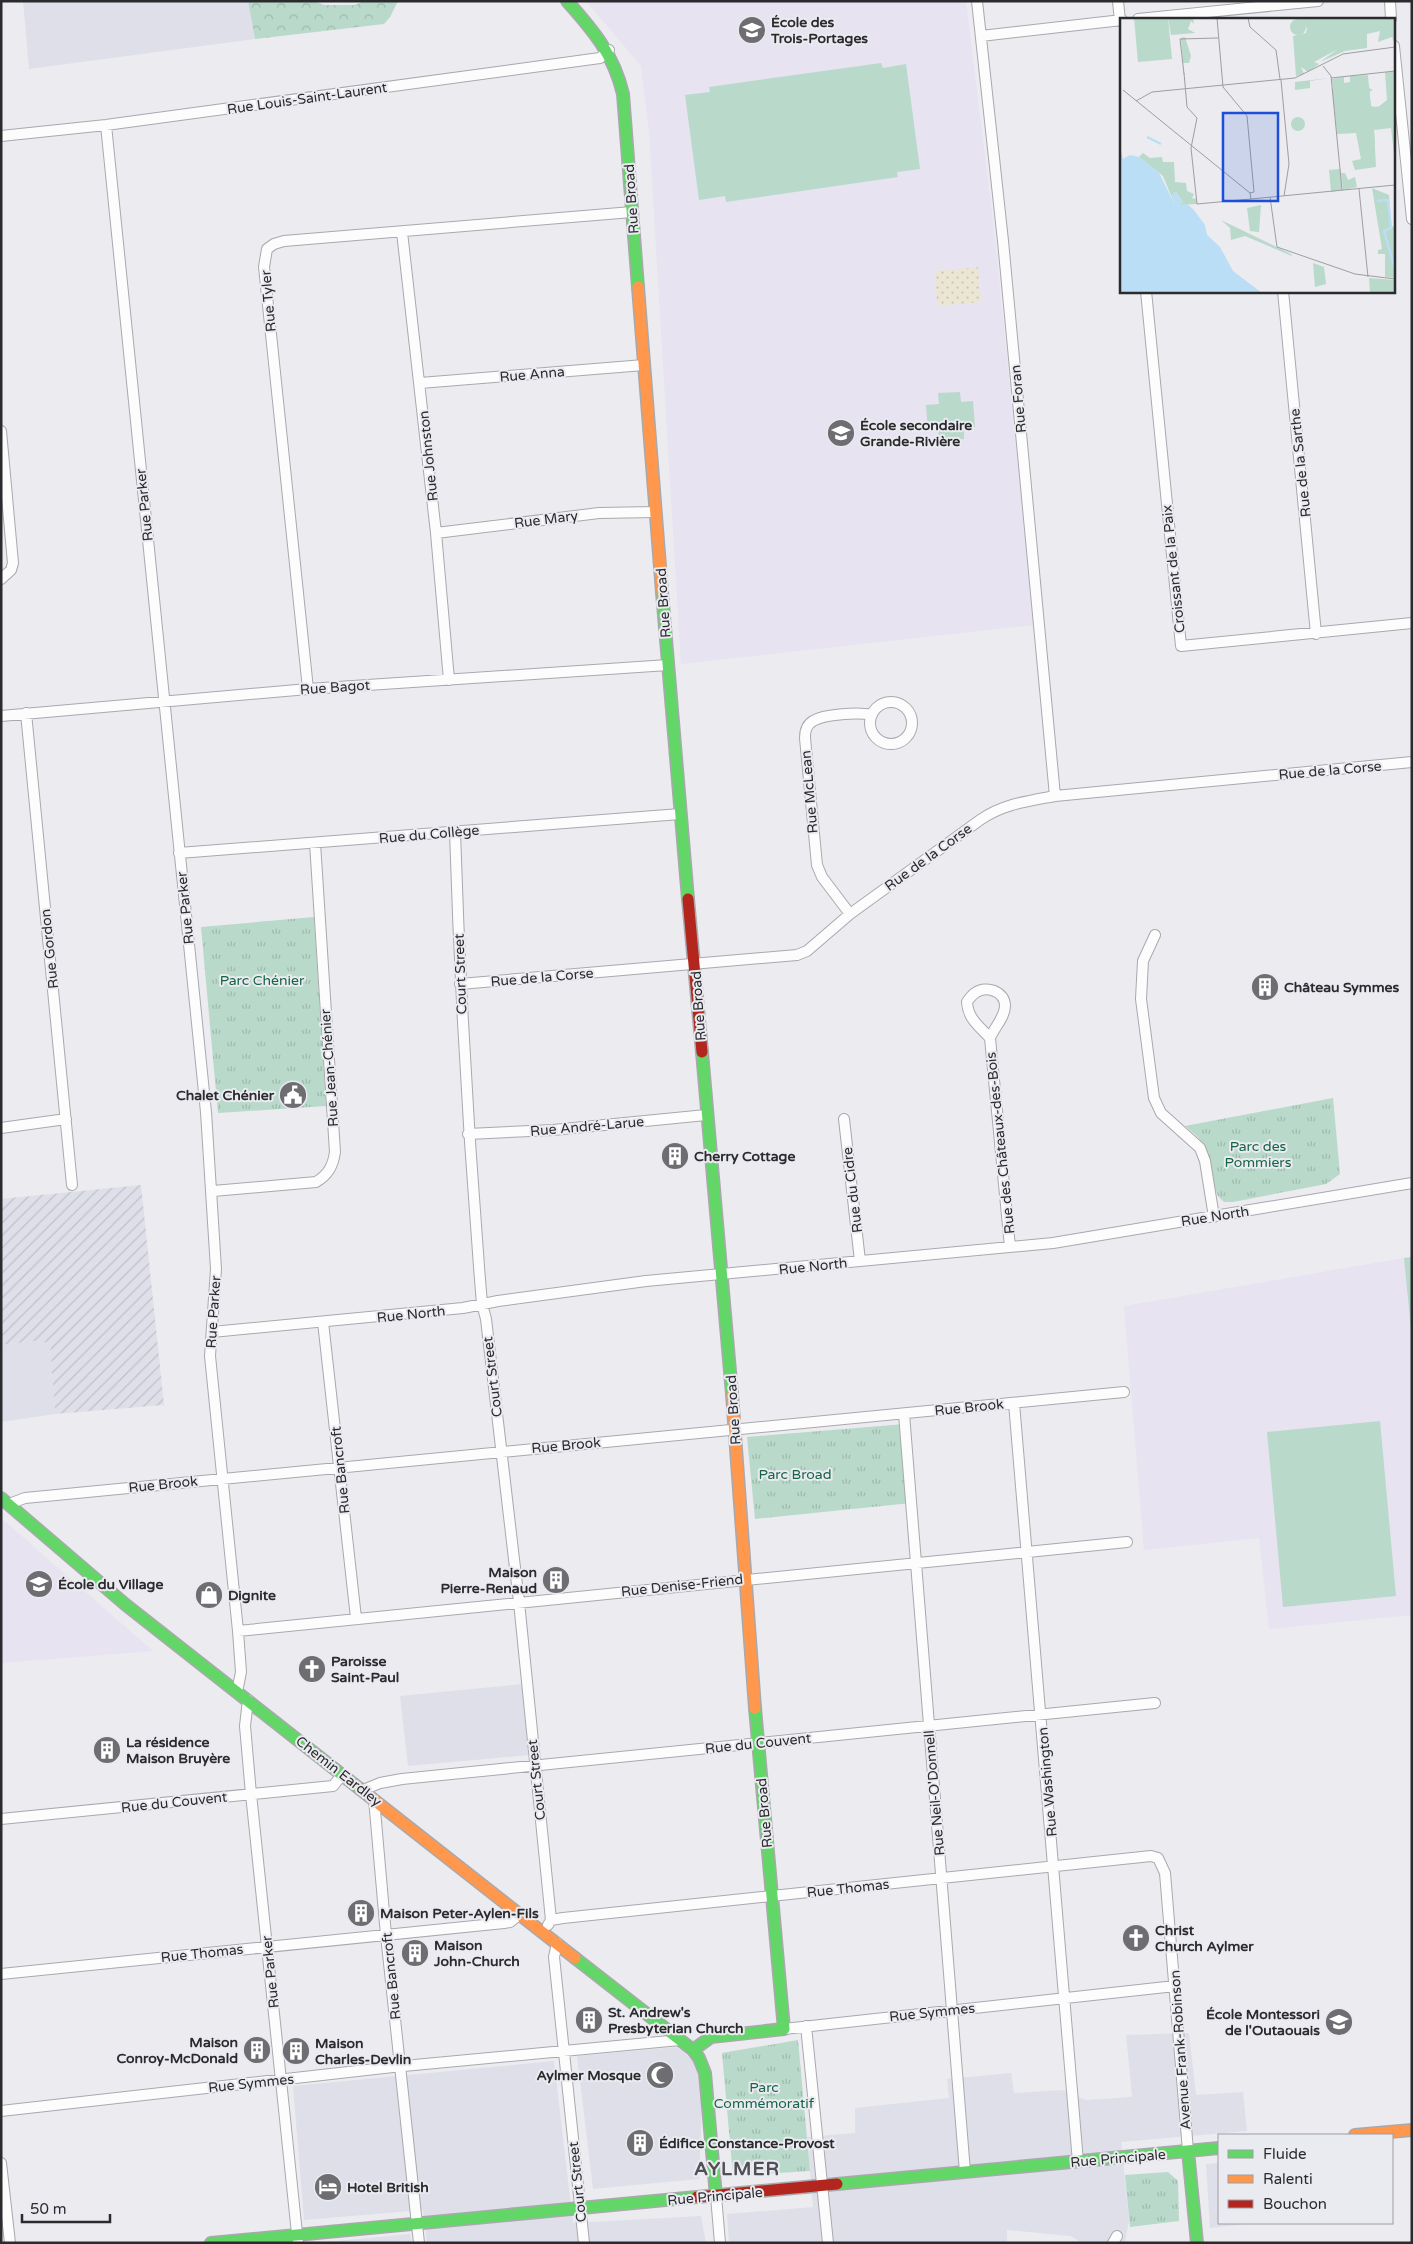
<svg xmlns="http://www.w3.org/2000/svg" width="1413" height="2244" viewBox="0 0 1413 2244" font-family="'Varela Round',sans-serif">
  <defs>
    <pattern id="industrial-furrows" width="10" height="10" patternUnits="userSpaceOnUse" patternTransform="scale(1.25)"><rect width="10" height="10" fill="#dfdfea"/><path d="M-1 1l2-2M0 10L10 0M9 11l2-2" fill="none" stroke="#c0c0c9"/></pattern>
    <pattern id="forest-crowns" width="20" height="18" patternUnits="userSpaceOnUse" patternTransform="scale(1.25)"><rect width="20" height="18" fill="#b9d9ca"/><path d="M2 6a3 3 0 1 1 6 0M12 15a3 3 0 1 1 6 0" fill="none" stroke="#9fbaae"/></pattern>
    <pattern id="sand-dots" width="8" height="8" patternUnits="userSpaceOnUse" patternTransform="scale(1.25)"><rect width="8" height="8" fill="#ebe6d3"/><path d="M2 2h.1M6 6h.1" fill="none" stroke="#cac5b5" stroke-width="1.8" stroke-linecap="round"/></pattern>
    <pattern id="park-tufts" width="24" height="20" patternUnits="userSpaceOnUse" patternTransform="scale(1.25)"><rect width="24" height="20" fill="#b9d9ca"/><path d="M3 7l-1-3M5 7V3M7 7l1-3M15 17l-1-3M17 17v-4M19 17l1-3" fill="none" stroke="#9fbaae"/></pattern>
  </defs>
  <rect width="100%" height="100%" fill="#ebebf0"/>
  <path fill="#dfdfea" d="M23,1H248L255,39L29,69Z
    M35,1341L50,1343L55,1414L1,1422V1345Z
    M522,1684L529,1755L408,1766L400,1696Z
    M1189,2033L1196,2095L1243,2092L1247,2131L1121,2142L1129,2220L1125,2243H1082L1071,2236L1007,2230V2243H729L727,2214L813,2207L807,2137L855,2133V2108L949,2098L947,2079L1011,2073L1014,2093L1062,2090L1086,2100L1130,2097L1132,2096L1126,2035Z
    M677,2047L696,2063L703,2077L699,2179L593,2189L577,2056Z
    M554,2061L573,2223L701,2216L706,2243H427L423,2210L304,2220L293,2086Z
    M1219,2163V2223H1256L1210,2228L1206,2164Z
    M410,2234L412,2243H316Z"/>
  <path fill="url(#industrial-furrows)" d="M141,1185L164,1405L55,1414L50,1343L35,1341L1,1345V1199Z"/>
  <path fill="#e7e3f1" d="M586,1H966L994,229L1034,625L681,664L649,132L641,66Z
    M1404,1258L1412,1340V1615L1269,1629L1259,1538L1144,1550L1124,1306Z
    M1,1518L153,1651L1,1663Z"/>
  <path fill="#b9d9ca" d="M881,63L883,68L906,64L920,169L897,172L898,177L726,202L725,196L699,200L685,95L710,92L709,87Z
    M960,392L961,402L973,401L975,427H964V439L940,441L938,430H928L926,405L939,404L938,393Z
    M1412,1257V1340L1404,1258Z
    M1380,1421L1396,1596L1283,1607L1267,1432Z"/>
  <path fill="url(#forest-crowns)" d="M248,1H314L324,5H355L364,1H398L390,17L384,24L255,39Z"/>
  <path fill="url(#sand-dots)" d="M978,267L981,302L937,306L935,271Z"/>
  <path fill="url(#park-tufts)" d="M314,917L326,1106L218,1113L201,927Z
    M1333,1098L1340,1174L1326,1184L1233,1202H1224L1218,1196C1215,1190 1214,1183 1213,1176C1209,1150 1206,1142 1185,1126Z
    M905,1424L911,1503L755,1519L747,1437Z
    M798,2040L810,2171L733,2176L722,2053Z
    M1168,2172L1178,2181L1179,2221L1130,2227L1125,2175Z"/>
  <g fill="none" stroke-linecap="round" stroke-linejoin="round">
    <defs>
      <path id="street" d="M977,1L1003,241L1055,796
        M1118,1L1120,21
        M1390,1L1391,19
        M1138,19L1318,1
        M981,36L1122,20
        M1394,46L1412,219
        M106,125L206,1112L216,1269L210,1356L238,1631L241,1672L237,1692
        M1,136L106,125L600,58L609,50
        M402,232L436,533L449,680
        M1146,291L1181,646L1412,623
        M1283,291L1316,634
        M420,383L644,365
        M1,431L13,563L11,570L1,579
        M436,533L599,513L656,512
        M308,689L264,267L267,249L274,244L284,241L632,212
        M870 723a21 21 0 1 1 42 0a21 21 0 1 1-42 0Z
        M26,713L72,1185
        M1,716L308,689L668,665
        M455,832C460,990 469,1147 482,1304L486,1319L519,1602L551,1920
        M179,853L680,814
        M850,914L822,877L817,865L805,738C805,731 806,725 813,721C824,714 859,712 872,715
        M1155,935L1143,961L1141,999L1154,1098L1161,1113L1200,1148L1205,1161L1214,1217
        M460,984L797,955L807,951L850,914L980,820C1003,804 1028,801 1055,796L1412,762
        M990,1038C979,1026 968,1019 967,1002C969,999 972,995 975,993C986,985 1005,991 1005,1006C1005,1017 994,1028 990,1038L1010,1247
        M844,1119L860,1261
        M1,1128L66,1119
        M468,1134L553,1130L706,1115
        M213,1191L316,1182C328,1175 333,1166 335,1152L315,843
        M323,1322L356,1618
        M212,1332L463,1308L498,1301L646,1281L1053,1243L1412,1183
        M1014,1403L1078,2162
        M904,1414L965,2172
        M9,1504L25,1498L1124,1392
        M238,1631L1127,1542
        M248,1700L245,1726L251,1794L298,2243
        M363,1790L380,1783L402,1779L1155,1703
        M374,1799L386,1935L419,2243
        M1,1819L333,1786L342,1775
        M548,1925L551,1920L563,1918L1151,1856L1158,1858L1165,1873L1188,2151
        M557,1943L554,1957L584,2243
        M1,1974L504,1923L510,1922L520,1914
        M806,2026L828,2243
        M784,2029L1175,1986
        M1,2111L393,2067L680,2040
        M1,2163L10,2243
        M716,2196L720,2243
        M1113,2243L1117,2236"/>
      <path id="fast" d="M567,1C593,30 614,55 623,94L638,287
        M662,592L688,899
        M702,1052L732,1394
        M1,1498L126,1605L360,1789
        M575,1958L693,2050L699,2058L705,2073L716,2196
        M693,2050L711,2037L784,2029L755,1708
        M1188,2151L1197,2243
        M837,2184L1219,2148
        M211,2243L697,2197"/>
      <path id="slow" d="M638,287L662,592
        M732,1394L755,1708
        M360,1789L575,1958
        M1355,2135L1412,2130"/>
      <path id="jam" d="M688,899L702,1052
        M697,2197L837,2184"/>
    </defs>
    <use href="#street" stroke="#a9a9ad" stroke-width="12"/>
    <use href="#fast" stroke="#a9a9ad" stroke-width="14"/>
    <use href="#slow" stroke="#a9a9ad" stroke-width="14"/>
    <use href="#jam" stroke="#a9a9ad" stroke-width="14"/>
    <use href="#street" stroke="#fcfcfd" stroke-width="10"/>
    <use href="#fast" stroke="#63d668" stroke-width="11"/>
    <use href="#slow" stroke="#ff974d" stroke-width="11"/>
    <use href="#jam" stroke="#b3261e" stroke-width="11"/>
  </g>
  <defs>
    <symbol id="school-disc" viewBox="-11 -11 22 22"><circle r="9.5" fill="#6e6e72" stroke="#eaeaf1"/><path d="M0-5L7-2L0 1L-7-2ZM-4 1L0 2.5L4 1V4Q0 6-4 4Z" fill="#fff"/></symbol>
    <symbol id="building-disc" viewBox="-11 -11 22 22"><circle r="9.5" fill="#6e6e72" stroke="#eaeaf1"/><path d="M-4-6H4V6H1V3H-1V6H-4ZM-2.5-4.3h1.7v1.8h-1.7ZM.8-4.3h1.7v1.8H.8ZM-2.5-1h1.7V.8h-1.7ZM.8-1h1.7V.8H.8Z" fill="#fff"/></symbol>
    <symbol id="civic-disc" viewBox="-11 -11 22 22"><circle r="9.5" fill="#6e6e72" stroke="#eaeaf1"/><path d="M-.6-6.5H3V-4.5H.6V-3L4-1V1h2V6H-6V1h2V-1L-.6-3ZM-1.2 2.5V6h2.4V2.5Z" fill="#fff"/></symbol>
    <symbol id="shop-disc" viewBox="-11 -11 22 22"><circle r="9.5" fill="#6e6e72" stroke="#eaeaf1"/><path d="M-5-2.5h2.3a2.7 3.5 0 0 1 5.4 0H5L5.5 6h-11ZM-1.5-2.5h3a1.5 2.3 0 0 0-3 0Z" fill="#fff"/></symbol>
    <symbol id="church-disc" viewBox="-11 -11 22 22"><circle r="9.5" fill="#6e6e72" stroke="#eaeaf1"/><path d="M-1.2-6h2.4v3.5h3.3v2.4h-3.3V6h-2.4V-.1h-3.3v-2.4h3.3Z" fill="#fff"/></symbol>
    <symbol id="mosque-disc" viewBox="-11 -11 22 22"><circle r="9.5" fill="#6e6e72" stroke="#eaeaf1"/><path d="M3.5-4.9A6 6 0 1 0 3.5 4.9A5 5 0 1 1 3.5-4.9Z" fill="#fff"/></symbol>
    <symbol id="hotel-disc" viewBox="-11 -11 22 22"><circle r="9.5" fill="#6e6e72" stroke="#eaeaf1"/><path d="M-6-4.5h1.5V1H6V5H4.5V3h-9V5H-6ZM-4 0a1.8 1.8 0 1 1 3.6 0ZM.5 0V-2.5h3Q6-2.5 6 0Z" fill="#fff"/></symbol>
  </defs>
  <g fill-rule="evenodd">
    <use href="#school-disc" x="736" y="14" width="32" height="32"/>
    <use href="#school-disc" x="825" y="417" width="32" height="32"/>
    <use href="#building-disc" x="1249" y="971" width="32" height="32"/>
    <use href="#civic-disc" x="277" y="1079" width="32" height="32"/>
    <use href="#building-disc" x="659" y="1140" width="32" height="32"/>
    <use href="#building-disc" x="540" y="1564" width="32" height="32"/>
    <use href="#school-disc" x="23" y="1568" width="32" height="32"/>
    <use href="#shop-disc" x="193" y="1579" width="32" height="32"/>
    <use href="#church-disc" x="296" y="1653" width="32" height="32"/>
    <use href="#building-disc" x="91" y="1734" width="32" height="32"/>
    <use href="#building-disc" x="345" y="1897" width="32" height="32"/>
    <use href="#church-disc" x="1120" y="1922" width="32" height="32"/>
    <use href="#building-disc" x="399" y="1937" width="32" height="32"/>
    <use href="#building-disc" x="573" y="2004" width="32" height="32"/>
    <use href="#school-disc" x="1323" y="2006" width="32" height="32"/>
    <use href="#building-disc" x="241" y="2034" width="32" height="32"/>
    <use href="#building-disc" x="280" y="2035" width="32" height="32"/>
    <use href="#mosque-disc" x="644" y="2059" width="32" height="32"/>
    <use href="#building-disc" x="624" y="2127" width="32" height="32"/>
    <use href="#hotel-disc" x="312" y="2171" width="32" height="32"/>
  </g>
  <g text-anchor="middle" stroke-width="4" stroke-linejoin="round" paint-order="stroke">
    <g font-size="14" font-weight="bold" fill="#2b2b2e" stroke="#eaeaf1" text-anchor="start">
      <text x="771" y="27">École des<tspan x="771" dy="16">Trois-Portages</tspan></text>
      <text x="860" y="430">École secondaire<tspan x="860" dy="16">Grande-Rivière</tspan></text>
      <text x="1284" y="992">Château Symmes</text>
      <text x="274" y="1100" text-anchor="end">Chalet Chénier</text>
      <text x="694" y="1161">Cherry Cottage</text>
      <text x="537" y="1577" text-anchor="end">Maison<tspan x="537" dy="16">Pierre-Renaud</tspan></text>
      <text x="58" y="1589">École du Village</text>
      <text x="228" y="1600">Dignite</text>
      <text x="331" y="1666">Paroisse<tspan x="331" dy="16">Saint-Paul</tspan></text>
      <text x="126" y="1747">La résidence<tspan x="126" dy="16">Maison Bruyère</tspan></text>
      <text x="380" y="1918">Maison Peter-Aylen-Fils</text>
      <text x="1155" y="1935">Christ<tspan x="1155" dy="16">Church Aylmer</tspan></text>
      <text x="434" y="1950">Maison<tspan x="434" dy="16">John-Church</tspan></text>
      <text x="608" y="2017">St. Andrew's<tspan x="608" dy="16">Presbyterian Church</tspan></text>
      <text x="1320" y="2019" text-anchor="end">École Montessori<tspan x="1320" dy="16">de l'Outaouais</tspan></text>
      <text x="238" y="2047" text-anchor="end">Maison<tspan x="238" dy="16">Conroy-McDonald</tspan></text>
      <text x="315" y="2048">Maison<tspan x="315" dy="16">Charles-Devlin</tspan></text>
      <text x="641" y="2080" text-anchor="end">Aylmer Mosque</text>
      <text x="659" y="2148">Édifice Constance-Provost</text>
      <text x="347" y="2192">Hotel British</text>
    </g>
    <g font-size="14" fill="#2b2b2e" stroke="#eaeaf1">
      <text transform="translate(307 98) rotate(-8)" y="5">Rue Louis-Saint-Laurent</text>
      <text transform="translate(631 199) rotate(-94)" y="5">Rue Broad</text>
      <text transform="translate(268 301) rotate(-95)" y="5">Rue Tyler</text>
      <text transform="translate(532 374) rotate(-5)" y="5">Rue Anna</text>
      <text transform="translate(1018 399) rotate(-95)" y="5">Rue Foran</text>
      <text transform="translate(428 456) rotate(-96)" y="5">Rue Johnston</text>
      <text transform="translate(1300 463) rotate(-96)" y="5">Rue de la Sarthe</text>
      <text transform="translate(144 505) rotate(-96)" y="5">Rue Parker</text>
      <text transform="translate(546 519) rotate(-7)" y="5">Rue Mary</text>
      <text transform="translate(1173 569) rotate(-96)" y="5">Croissant de la Paix</text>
      <text transform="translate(663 603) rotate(-94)" y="5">Rue Broad</text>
      <text transform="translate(335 687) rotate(-4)" y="5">Rue Bagot</text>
      <text transform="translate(1330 770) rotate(-5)" y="5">Rue de la Corse</text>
      <text transform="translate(809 792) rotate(-95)" y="5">Rue McLean</text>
      <text transform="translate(429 834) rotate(-5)" y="5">Rue du Collège</text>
      <text transform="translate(928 857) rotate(-36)" y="5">Rue de la Corse</text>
      <text transform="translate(185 908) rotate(-96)" y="5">Rue Parker</text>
      <text transform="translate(49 949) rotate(-96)" y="5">Rue Gordon</text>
      <text transform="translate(460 974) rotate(-92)" y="5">Court Street</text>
      <text transform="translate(542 977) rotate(-5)" y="5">Rue de la Corse</text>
      <text transform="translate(698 1006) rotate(-94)" y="5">Rue Broad</text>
      <text transform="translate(329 1068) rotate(-94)" y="5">Rue Jean-Chénier</text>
      <text transform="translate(587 1126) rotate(-5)" y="5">Rue André-Larue</text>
      <text transform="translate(1000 1143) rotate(-96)" y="5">Rue des Châteaux-des-Bois</text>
      <text transform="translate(852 1190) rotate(-97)" y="5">Rue du Cidre</text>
      <text transform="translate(1215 1216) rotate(-9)" y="5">Rue North</text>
      <text transform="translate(813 1266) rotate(-6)" y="5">Rue North</text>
      <text transform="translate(213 1312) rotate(-86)" y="5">Rue Parker</text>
      <text transform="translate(411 1314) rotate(-6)" y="5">Rue North</text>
      <text transform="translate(492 1377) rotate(-97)" y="5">Court Street</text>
      <text transform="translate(969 1407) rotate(-6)" y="5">Rue Brook</text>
      <text transform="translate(733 1410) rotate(-94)" y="5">Rue Broad</text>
      <text transform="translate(566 1445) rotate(-5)" y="5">Rue Brook</text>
      <text transform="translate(340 1470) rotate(-96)" y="5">Rue Bancroft</text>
      <text transform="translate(163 1484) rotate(-6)" y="5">Rue Brook</text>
      <text transform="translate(682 1585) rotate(-6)" y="5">Rue Denise-Friend</text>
      <text transform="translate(758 1743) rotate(-6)" y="5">Rue du Couvent</text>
      <text transform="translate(339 1771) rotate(38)" y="5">Chemin Eardley</text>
      <text transform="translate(536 1780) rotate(-96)" y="5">Court Street</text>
      <text transform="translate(1047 1782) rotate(-95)" y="5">Rue Washington</text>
      <text transform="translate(934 1793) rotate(-95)" y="5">Rue Neil-O'Donnell</text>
      <text transform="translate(174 1802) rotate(-6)" y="5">Rue du Couvent</text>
      <text transform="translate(764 1813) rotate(-95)" y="5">Rue Broad</text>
      <text transform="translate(848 1888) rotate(-6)" y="5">Rue Thomas</text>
      <text transform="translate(202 1953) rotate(-6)" y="5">Rue Thomas</text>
      <text transform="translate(270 1972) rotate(-96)" y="5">Rue Parker</text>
      <text transform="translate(391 1976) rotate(-96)" y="5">Rue Bancroft</text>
      <text transform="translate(932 2012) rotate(-6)" y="5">Rue Symmes</text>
      <text transform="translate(1180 2050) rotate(-94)" y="5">Avenue Frank-Robinson</text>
      <text transform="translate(251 2083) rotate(-6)" y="5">Rue Symmes</text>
      <text transform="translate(1118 2158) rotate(-5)" y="5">Rue Principale</text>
      <text transform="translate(577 2182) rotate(-96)" y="5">Court Street</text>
      <text transform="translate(715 2196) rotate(-5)" y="5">Rue Principale</text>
    </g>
    <g font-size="14" fill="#156543" stroke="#eaeaf1">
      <text x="262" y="985">Parc Chénier</text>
      <text x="1258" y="1151">Parc des<tspan x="1258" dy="16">Pommiers</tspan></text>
      <text x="795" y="1479">Parc Broad</text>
      <text x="764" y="2092">Parc<tspan x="764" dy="16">Commémoratif</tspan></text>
    </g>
    <g font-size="19" font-weight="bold" letter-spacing="1" fill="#4f4f55" stroke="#eaeaf1">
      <text x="737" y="2175">AYLMER</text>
    </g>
  </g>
  <g transform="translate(1120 18)">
    <rect width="275" height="275" fill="#ebebf0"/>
    <path d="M14,0H48L52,41L18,44ZM266,54L275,59V144L271,110L254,112L256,149L235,152L232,143L241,141L236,115L217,116L212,71L241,64L249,67L251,89L269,88ZM210,60L190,63V70L175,72V64Z" fill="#b9d9ca"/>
    <path d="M48,0H73L74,6L71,3L68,11L75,15L51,17ZM171,0H275V27L272,19L258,24L260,13L247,16V30L225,33L200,44L218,31L194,44L199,46L188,54L181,49L184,56L176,58L173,18L186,15L187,10L182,2ZM275,53V59L268,56L271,59L267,61L271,100L275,101L269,102L267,90L252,93L255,124L254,128L250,124L245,128L243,85L237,89L229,80L221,77L233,71L243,79L239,69L234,70L241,65L213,72L212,61L224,59V65L230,64V58L248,57L249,70L253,72L249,74L251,88L257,90L267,82L265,54ZM252,170L269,177L271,208L275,209V260L265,259V236H258V232L262,231Z" fill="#b9d9ca"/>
    <path d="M220,151L222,172L211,174L209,152Z" fill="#b9d9ca"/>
    <path d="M170 9a8 8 0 1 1 16 0a8 8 0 1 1-16 0ZM65,19L71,38L69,45H63L61,20ZM171 106a7 7 0 1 1 14 0a7 7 0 1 1-14 0ZM23,135L30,140L42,139L43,144H54L55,164L66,165L67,173L74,176L72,180L76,181L77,186L57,187L63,184L56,174L52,177L55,187L43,158L19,139ZM221,155H225L228,162L235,159L237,169L223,172ZM141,187L139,214L130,213L127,190ZM101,202L171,236L172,238L125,218L111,222L110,210ZM193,245L204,249L206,266L195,269ZM249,260L275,262V275H250Z" fill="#b9d9ca"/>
    <path d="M0,128L3,141L10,137L19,139L39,155L55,187L52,177L56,174L63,184L57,187L67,186L73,191L85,207L87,217L100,229L113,253L142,275H0Z" fill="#b9def5"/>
    <path fill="none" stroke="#b9def5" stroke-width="2.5" d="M27,119L41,126M257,183L268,182L271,210L264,213L275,251"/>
    <path fill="none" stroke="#9e9ea2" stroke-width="1" d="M97,0L103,69M128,0L130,9L156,32L160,61M203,48L211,58L222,172M64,55L67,89L77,100L71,130L77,186L131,181M64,56L60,21L98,20M211,60L275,53M161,62L169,146L164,178M103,69L127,98L134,174L130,175M3,72L130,175L131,181L275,167M16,83L32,74L175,60L223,36L275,29M239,171L248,259M150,179L157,229L235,256L275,261"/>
    <path fill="#1d4ed8" fill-opacity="0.15" stroke="#1d4ed8" stroke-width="2.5" d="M103,95H158V183H103Z"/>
    <rect width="275" height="275" fill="none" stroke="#2b2b2e" stroke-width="2.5"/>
  </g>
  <rect width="1413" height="2244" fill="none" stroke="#2b2b2e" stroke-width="5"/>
  <rect x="1218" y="2134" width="175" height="90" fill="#eaeaf1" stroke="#9e9ea3"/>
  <rect x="1228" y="2150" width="25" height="8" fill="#63d668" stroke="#9e9ea3"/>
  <text x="1263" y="2159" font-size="15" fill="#2b2b2e">Fluide</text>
  <rect x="1228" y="2175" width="25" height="8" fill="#ff974d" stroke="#9e9ea3"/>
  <text x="1263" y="2184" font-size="15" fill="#2b2b2e">Ralenti</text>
  <rect x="1228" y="2200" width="25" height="8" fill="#b3261e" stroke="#9e9ea3"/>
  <text x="1263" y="2209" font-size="15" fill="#2b2b2e">Bouchon</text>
  <path d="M22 2214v8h88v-8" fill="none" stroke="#2b2b2e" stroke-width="2.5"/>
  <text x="30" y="2214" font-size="15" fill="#2b2b2e" stroke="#eaeaf1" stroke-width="4" paint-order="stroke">50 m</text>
</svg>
